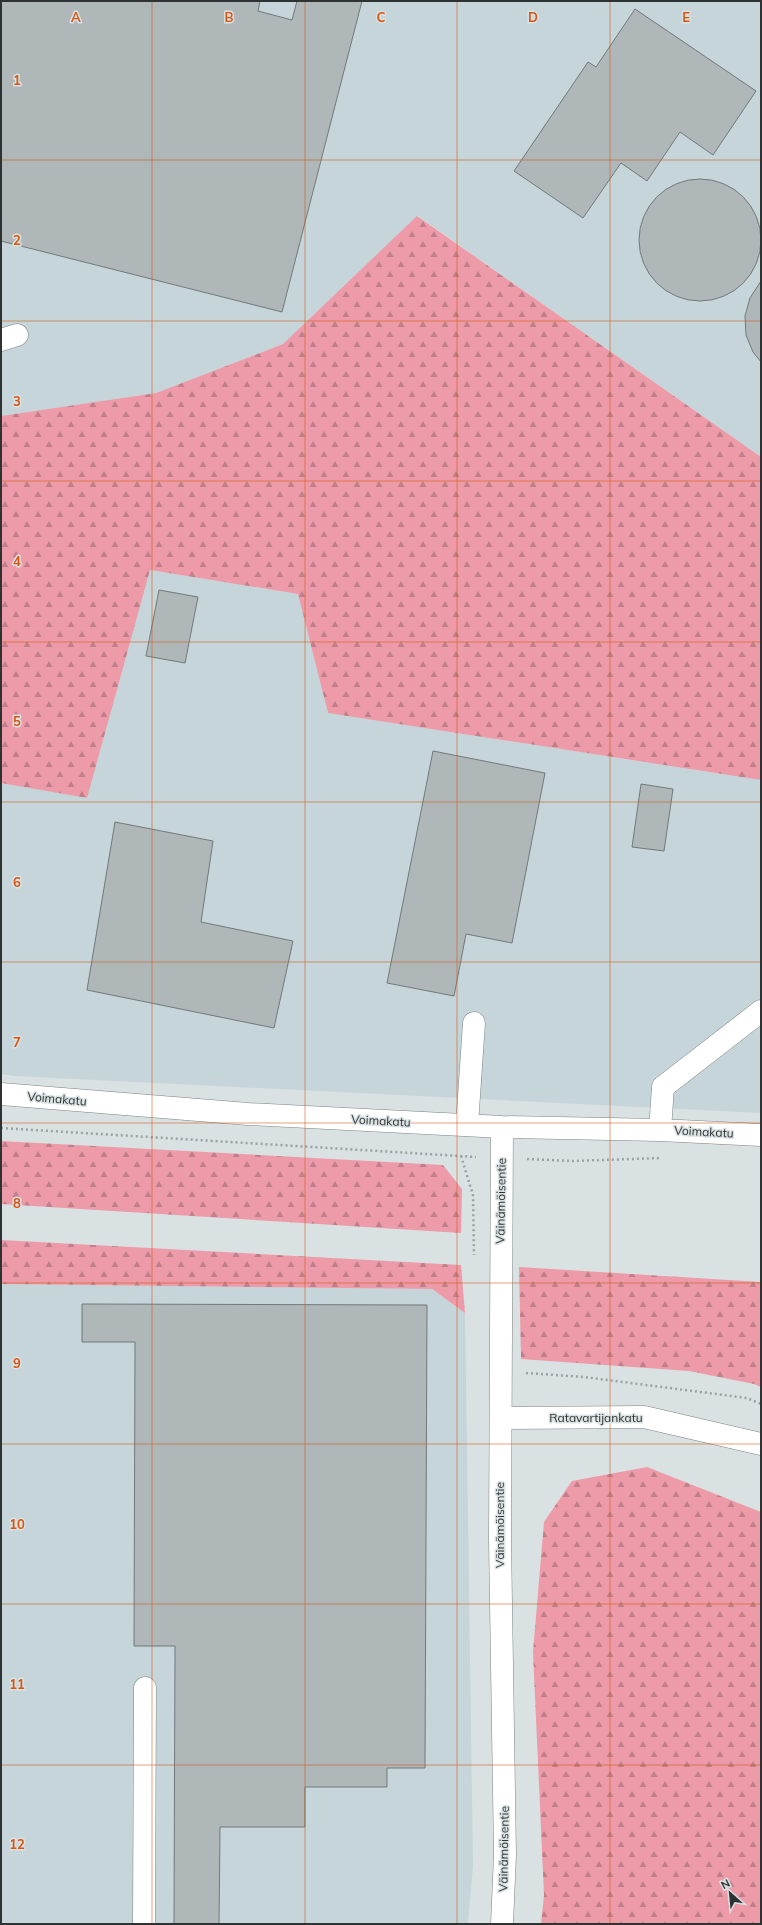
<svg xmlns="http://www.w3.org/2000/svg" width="762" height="1925" viewBox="0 0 762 1925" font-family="Mulish,sans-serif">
  <defs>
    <pattern id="forest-firs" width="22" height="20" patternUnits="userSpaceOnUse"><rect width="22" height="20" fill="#ed9ba9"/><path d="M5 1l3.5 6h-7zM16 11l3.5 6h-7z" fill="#c07f8a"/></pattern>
  </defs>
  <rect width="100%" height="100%" fill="#d9e1e3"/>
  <path fill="#c5d5d9" d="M1,1H761V457L418,216L283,344L156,393L1,416Z
    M149,570L298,594L328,713L761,780V1113L15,1076L1,1074V783L87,797Z
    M1,1284L432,1289L465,1313L473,1866L468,1924H1Z"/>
  <path fill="url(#forest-firs)" d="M417,216L761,457V780L328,713L298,594L150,570L87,798L1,783V416L156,393L283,344Z
    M1,1141L443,1165L462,1189L461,1233L1,1204Z
    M1,1240L461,1265L465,1313L432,1289L1,1284Z
    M519,1267L761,1282V1387L754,1384L689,1371L521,1359Z
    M647,1467L761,1512V1924H541L544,1895L533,1652L544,1522L572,1481Z"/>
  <path fill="#afb7b9" stroke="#72797b" d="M1,1H260L258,11L292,20L297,1H362L282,312L1,241Z
    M635,9L756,91L713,155L680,132L647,181L621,163L583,218L514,171L588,62L596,67Z
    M639 240a61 61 0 1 1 122 0a61 61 0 1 1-122 0Z
    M761,281V362L753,352L746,335L745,316L750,298Z
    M159,590L198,597L185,663L146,656Z
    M433,751L545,773L512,943L466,934L454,996L387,983Z
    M641,784L673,789L664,851L632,847Z
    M115,822L213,841L201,922L293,941L274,1028L87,990Z
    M82,1304L427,1305L425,1768H387V1787H305V1827H220L219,1924H174L175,1646H134L135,1342H82Z"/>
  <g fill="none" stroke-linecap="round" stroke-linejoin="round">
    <defs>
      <path id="minor" d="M1,340L17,335
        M1,1094L248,1114L502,1127L660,1130L761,1135
        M467,1125L474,1023
        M502,1127L500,1540L505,1855L502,1924
        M660,1130L663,1087L761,1011
        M501,1418L644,1417L761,1444
        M144,1924L145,1688"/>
    </defs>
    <use href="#minor" stroke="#7b8384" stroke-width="23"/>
    <path stroke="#9ba1a3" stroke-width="2.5" stroke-dasharray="2 3" stroke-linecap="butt" d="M1,1128L476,1157
      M461,1156L473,1195L474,1255
      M527,1159L573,1161L661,1158
      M526,1373L584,1377L747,1398L761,1404"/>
    <use href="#minor" stroke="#fff" stroke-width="22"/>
  </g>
  <path fill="none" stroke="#d65510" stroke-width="1" stroke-opacity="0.55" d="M152,1V1924M305,1V1924M457,1V1924M610,1V1924M1,160H761M1,321H761M1,481H761M1,642H761M1,802H761M1,962H761M1,1123H761M1,1283H761M1,1444H761M1,1604H761M1,1765H761"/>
  <g text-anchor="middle" stroke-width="3" stroke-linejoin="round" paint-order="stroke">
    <g font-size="12" fill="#2f3233" stroke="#d9e1e3">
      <text transform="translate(57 1099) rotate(5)" y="4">Voimakatu</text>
      <text transform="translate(381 1121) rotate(3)" y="4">Voimakatu</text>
      <text transform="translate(704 1132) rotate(3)" y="4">Voimakatu</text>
      <text transform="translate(501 1201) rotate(-89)" y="4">Väinämöisentie</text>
      <text x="596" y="1422">Ratavartijankatu</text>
      <text transform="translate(500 1525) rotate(-90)" y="4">Väinämöisentie</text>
      <text transform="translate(504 1849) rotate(-89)" y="4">Väinämöisentie</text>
    </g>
  </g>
  <g font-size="13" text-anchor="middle" font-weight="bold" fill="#d65510" stroke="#d9e1e3" stroke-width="3" stroke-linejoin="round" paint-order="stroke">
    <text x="76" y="22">A</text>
    <text x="229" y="22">B</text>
    <text x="381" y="22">C</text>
    <text x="533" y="22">D</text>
    <text x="686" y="22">E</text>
    <text x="17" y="85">1</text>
    <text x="17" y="245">2</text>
    <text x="17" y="406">3</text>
    <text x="17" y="566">4</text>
    <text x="17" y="726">5</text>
    <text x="17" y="887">6</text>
    <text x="17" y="1047">7</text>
    <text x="17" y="1208">8</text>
    <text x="17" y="1368">9</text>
    <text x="17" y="1529">10</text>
    <text x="17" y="1689">11</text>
    <text x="17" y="1849">12</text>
  </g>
  <rect width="762" height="1925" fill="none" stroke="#2f3233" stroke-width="4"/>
  <g transform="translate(730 1893) rotate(333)" stroke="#d9e1e3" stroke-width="3" paint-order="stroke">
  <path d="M0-3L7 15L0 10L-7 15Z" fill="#2f3233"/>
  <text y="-6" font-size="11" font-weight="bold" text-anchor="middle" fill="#2f3233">N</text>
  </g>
</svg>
